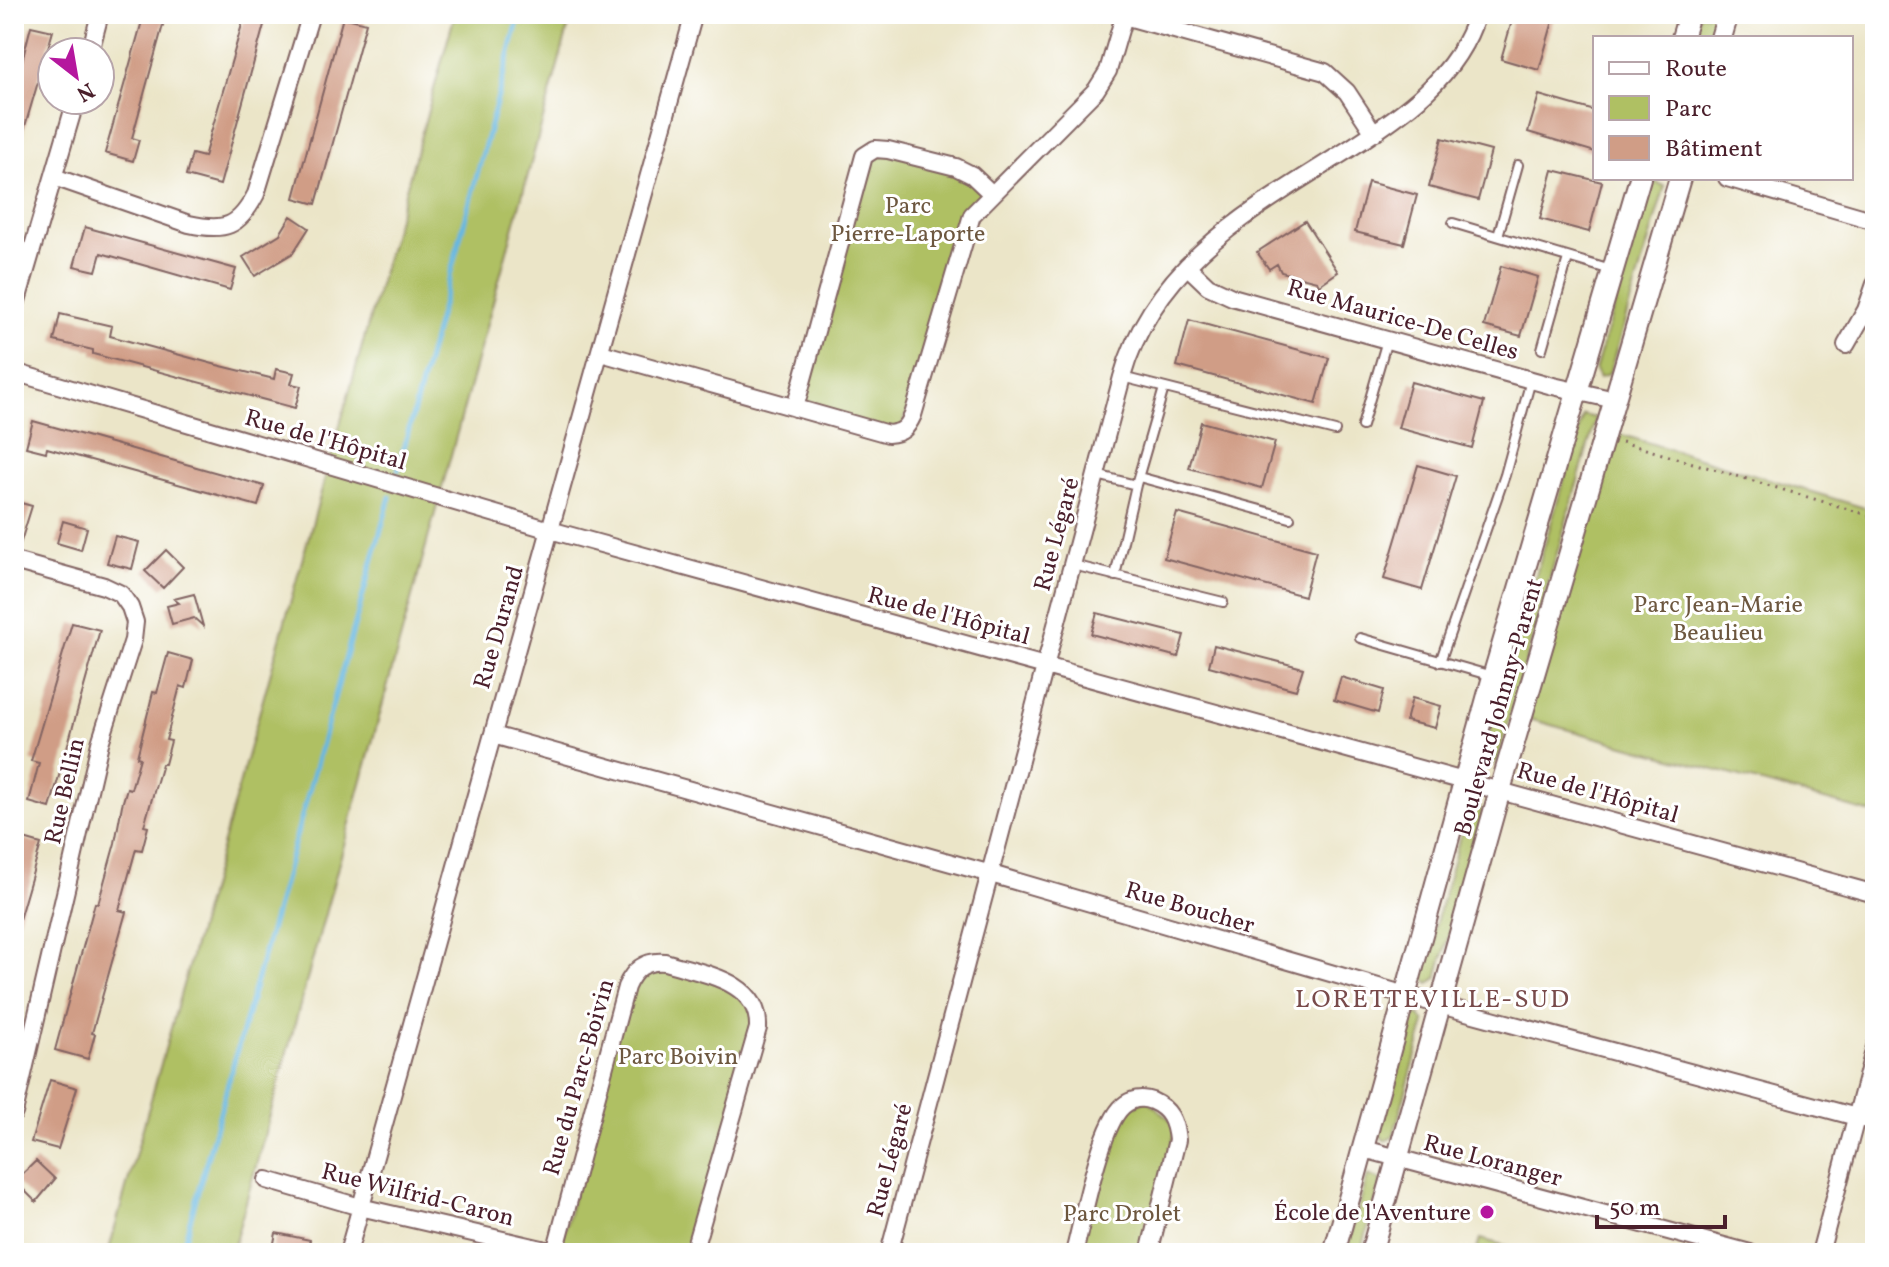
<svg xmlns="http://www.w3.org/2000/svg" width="1889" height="1267" viewBox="0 0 1889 1267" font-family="Vollkorn,serif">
  <rect width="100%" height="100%" fill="#fff"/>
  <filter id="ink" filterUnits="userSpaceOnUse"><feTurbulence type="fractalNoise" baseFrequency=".0125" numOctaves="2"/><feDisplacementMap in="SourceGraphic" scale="16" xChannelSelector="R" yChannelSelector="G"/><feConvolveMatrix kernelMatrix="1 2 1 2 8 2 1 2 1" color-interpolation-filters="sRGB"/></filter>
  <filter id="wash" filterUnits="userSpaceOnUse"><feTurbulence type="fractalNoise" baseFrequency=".006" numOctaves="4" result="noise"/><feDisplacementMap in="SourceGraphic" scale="32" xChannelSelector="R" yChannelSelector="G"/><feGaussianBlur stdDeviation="1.8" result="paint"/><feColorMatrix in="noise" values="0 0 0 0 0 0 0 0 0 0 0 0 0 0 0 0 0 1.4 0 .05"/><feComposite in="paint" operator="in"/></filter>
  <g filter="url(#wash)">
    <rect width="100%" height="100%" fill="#ebe5c8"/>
    <path fill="#afc063" stroke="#7c7047" stroke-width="2" d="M455,14H572L232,1253H108Z
      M1700,14H1716L1709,38H1693Z
      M875,149L955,167L992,194L972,216L900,433L795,408L859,171Z
      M1652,181L1665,186L1609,374L1599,378L1595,370Z
      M1583,415L1596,418L1497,761L1490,766H1486L1482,758Z
      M1606,430L1875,511V814L1522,717Z
      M1476,803L1480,806L1482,815L1437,978L1429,983L1421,976L1468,808Z
      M653,961L737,986L759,1015L693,1253H559L626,987Z
      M1414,1015H1419L1425,1023L1393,1137L1385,1141L1378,1133L1411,1018Z
      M1147,1099L1176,1125L1149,1253H1074L1115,1116Z
      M1368,1175L1381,1180L1361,1253H1346Z
      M1480,1239L1534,1253H1476Z"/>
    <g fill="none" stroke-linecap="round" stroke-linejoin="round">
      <path stroke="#66b7e1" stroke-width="5" d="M398,470L520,14
        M181,1253L390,497"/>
    </g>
    <g id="blocks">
      <path fill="#d09d86" d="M144,14H166L132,138L139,140L133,161L105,153Z
        M245,14H267L220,185L186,176L192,154L204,157Z
        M1514,14H1555L1539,70L1501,59Z
        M343,17L366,23L316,204L294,198Z
        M31,26L53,31L18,150L14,149V93Z
        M1539,95L1595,111V152L1528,132Z
        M1442,138L1491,151L1478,200L1429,187Z
        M1553,170L1602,182L1589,232L1540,219Z
        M1368,182L1417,195L1404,244L1355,232Z
        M291,216L309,228L293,253L255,276L243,257L280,234Z
        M1305,221L1338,272L1319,285L1317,281L1281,272L1277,264L1269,269L1257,252Z
        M85,227L236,269L230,290L101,253L96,271L74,266Z
        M1501,266L1538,277L1521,336L1484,326Z
        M60,314L112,326L110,336L217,365L274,379L276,369L294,373L291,384L301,386L295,408L93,354V350L54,341Z
        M1189,320L1329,358L1316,404L1177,366Z
        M1411,382L1484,402L1472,448L1398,428Z
        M33,421L264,486L258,506L47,448L46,452L26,447Z
        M1201,422L1275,442L1262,488L1189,468Z
        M1418,465L1456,476L1422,590L1384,579Z
        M14,501L32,506L18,551L14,550Z
        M1177,513L1316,551L1304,596L1164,558Z
        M63,521L87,528L81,550L57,543Z
        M115,536L139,542L132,569L107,563Z
        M166,550L183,567L163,588L145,571Z
        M194,594L203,626L194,618L172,624L167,606L179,603L174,599Z
        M1097,613L1184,635L1178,657L1091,634Z
        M72,623L100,630L50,808L29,802L39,763L31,761Z
        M1214,645L1303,668L1296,690L1209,666Z
        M168,653L193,660L186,688L180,686L166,740L171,741L165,764H162L144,826L148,827L142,850L136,849L119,910L126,912L92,1033L95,1034L88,1059L55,1050L89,925L95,903L98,904L115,843L122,805L127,788L131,789L140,758L137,757L153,692L157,693Z
        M1341,677L1384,690L1378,713L1334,700Z
        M1412,698L1441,706L1435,728L1406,721Z
        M17,837L41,844L18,923H14V848Z
        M50,1080L77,1088L58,1149L31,1142Z
        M36,1161L55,1179L36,1202L15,1181Z
        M276,1233L310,1240L307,1253H272Z"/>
    </g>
  </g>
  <g filter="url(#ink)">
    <use href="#blocks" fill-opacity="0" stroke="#826462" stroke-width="2"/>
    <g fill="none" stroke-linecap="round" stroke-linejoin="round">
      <defs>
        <path id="service" d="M1453,223L1611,270
          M1498,236L1518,165
          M1542,349L1568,258
          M1122,377L1335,431
          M1362,426L1387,340
          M1097,475L1136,485
          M1139,477L1290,518
          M1073,565L1223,602
          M1115,576L1136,485L1164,388
          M1360,638L1492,676
          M1440,662L1505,475L1531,380"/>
        <path id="minor" d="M1117,14L1325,72L1347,92L1374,133
          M90,52L100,14
          M54,177L189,224C225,232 239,227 256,194L311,14
          M1727,178L1875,221
          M1187,266L1208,286L1232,297L1553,386L1615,400
          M14,311L76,100
          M1846,345L1866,310L1875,284
          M601,353L888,434C903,433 907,428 913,415L972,215L1096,90L1108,71L1124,16
          M14,372L550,530L1875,894
          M795,408L864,156L875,149L888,150L956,167L972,175L992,194
          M14,561L104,586L121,594L130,607L135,622L133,640L100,743L14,1113
          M493,735L991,874L1440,1005L1875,1122
          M1364,1149L1750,1253
          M267,1180L360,1207L559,1253
          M555,1252L626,987C634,969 645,960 665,962C702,974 760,980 758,1028L693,1253
          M348,1253L694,14
          M889,1253L1122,377C1154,262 1256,208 1349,149C1402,115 1458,77 1477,14
          M1074,1253C1083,1220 1100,1126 1123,1106C1131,1099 1142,1097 1152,1101C1170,1109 1175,1121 1177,1140L1149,1253
          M1820,1253L1875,1047"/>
        <path id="tertiary" d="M1682,38L1689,14
          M1721,38L1728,14
          M1334,1253L1493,677L1640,178
          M1371,1253L1500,790L1680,178"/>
      </defs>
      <use href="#service" stroke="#826462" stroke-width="12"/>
      <use href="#minor" stroke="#826462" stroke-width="20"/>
      <use href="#tertiary" stroke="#826462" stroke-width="24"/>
      <path stroke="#826462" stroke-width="3" stroke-dasharray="2 6" stroke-linecap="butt" d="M1622,442L1875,517"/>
      <use href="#service" stroke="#fff" stroke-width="8"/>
      <use href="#minor" stroke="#fff" stroke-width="16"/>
      <use href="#tertiary" stroke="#fff" stroke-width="20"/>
    </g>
  </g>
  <circle fill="#b5179e" stroke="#fff" stroke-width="3" cx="1487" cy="1212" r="8"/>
  <g text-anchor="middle" stroke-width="6" stroke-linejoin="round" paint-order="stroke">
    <g font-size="24" fill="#6d573f" stroke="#fff">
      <text x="908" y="213">Parc<tspan x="908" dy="28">Pierre-Laporte</tspan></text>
      <text x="1718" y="612">Parc Jean-Marie<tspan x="1718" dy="28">Beaulieu</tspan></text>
      <text x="678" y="1064">Parc Boivin</text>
      <text x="1122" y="1221">Parc Drolet</text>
    </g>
    <g font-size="24" fill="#4a1f2b" stroke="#fff">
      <text transform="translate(1403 319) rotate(16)" y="8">Rue Maurice-De Celles</text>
      <text transform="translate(326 439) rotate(16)" y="8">Rue de l'Hôpital</text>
      <text transform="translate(1056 534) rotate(-75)" y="8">Rue Légaré</text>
      <text transform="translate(949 615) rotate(15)" y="8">Rue de l'Hôpital</text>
      <text transform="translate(498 627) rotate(-74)" y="8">Rue Durand</text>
      <text transform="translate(1498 707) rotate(-74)" y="8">Boulevard Johnny-Parent</text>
      <text transform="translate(64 791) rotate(-77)" y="8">Rue Bellin</text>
      <text transform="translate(1598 792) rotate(16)" y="8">Rue de l'Hôpital</text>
      <text transform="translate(1190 907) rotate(16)" y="8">Rue Boucher</text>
      <text transform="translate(578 1077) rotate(-74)" y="8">Rue du Parc-Boivin</text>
      <text transform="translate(889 1160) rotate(-75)" y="8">Rue Légaré</text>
      <text transform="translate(1493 1160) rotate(15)" y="8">Rue Loranger</text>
      <text transform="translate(418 1194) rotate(14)" y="8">Rue Wilfrid-Caron</text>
    </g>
    <g font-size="24" fill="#4a1f2b" stroke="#fff" text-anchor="end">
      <text x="1471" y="1220">École de l'Aventure</text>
    </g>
    <g font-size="26" letter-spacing="2" fill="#794b4b" stroke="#fff">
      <text x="1433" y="1007">LORETTEVILLE-SUD</text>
    </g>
  </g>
  <rect width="1889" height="1267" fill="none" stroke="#fff" stroke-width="48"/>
  <rect x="1593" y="36" width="260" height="144" fill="#ffffff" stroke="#b7a5aa" stroke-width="2"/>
  <rect x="1609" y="62" width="40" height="12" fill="#ffffff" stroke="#b7a5aa" stroke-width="2"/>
  <text x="1665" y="76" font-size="24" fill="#4a1f2b">Route</text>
  <rect x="1609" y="96" width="40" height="24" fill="#afc063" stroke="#b7a5aa" stroke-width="2"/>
  <text x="1665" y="116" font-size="24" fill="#4a1f2b">Parc</text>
  <rect x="1609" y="136" width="40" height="24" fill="#d09d86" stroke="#b7a5aa" stroke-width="2"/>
  <text x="1665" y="156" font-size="24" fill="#4a1f2b">Bâtiment</text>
  <g transform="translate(76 76) rotate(149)"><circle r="38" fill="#ffffff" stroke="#b7a5aa" stroke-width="2"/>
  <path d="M0-6L14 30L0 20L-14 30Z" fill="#b5179e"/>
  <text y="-12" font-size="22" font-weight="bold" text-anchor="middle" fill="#4a1f2b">N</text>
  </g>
  <path d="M1597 1215v12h128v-12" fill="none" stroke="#4a1f2b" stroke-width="4"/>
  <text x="1609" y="1215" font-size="24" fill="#4a1f2b" stroke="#ffffff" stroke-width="6" paint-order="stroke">50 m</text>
</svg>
